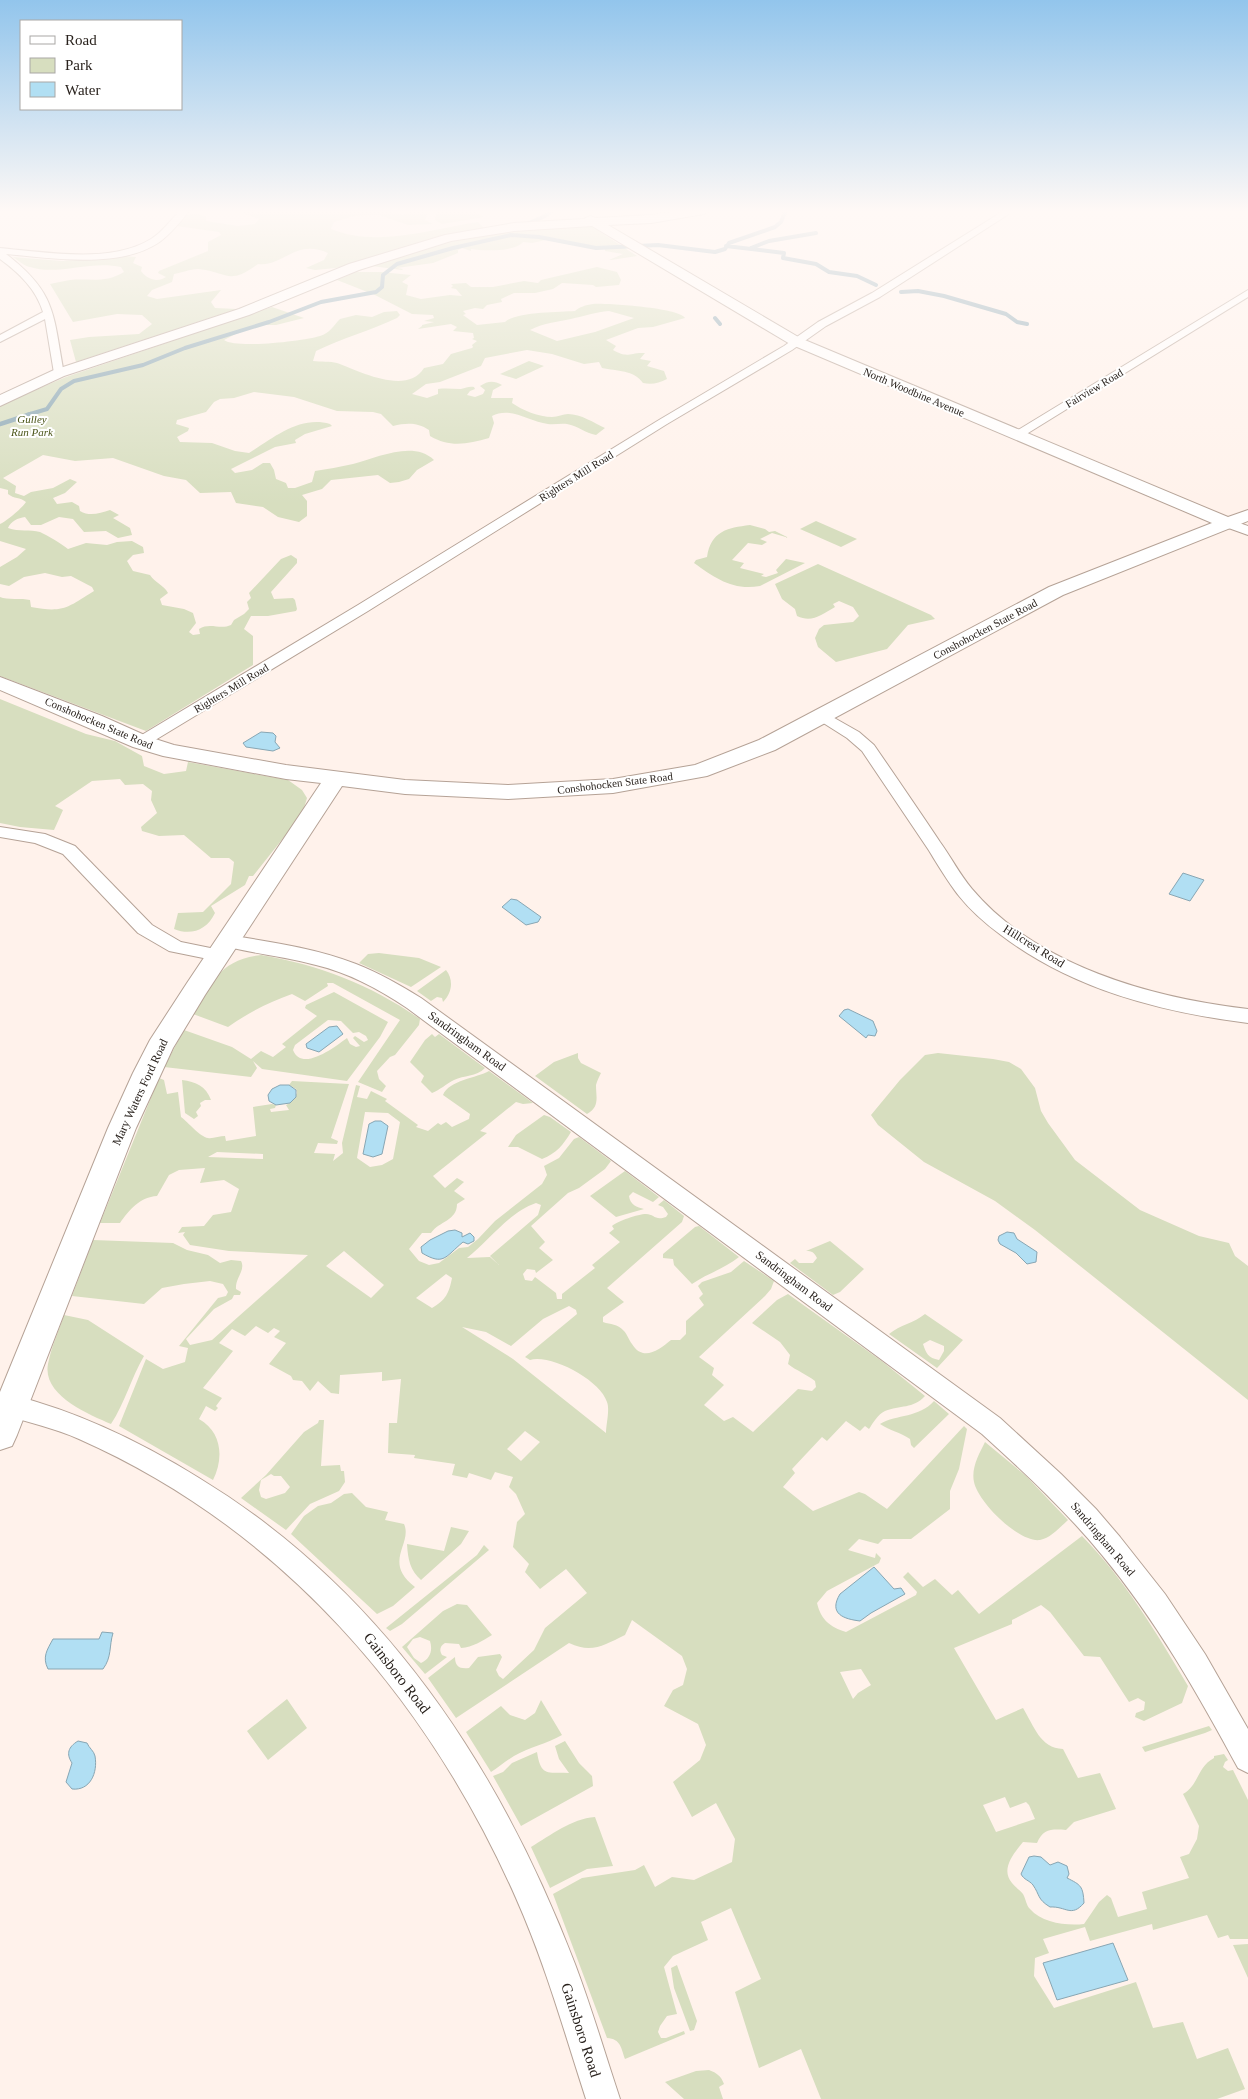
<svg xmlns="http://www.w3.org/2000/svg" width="1248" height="2099" viewBox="0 0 1248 2099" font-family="'Times New Roman',serif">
  <rect width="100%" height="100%" fill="#fff2eb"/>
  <path fill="#d7debf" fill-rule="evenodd" d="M240,210L263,212L275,210H382L403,215L410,211L424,210L427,215L425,220L433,224L408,225L379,215L354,216L334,222L331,229C377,248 430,229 478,222L484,228L336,268L315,270L306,268L324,260L328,253C296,238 283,267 258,264C228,286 228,272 198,269C190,269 181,273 174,274L172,282L152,290L147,296L157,299L221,290L211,302L215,308L237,309L76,362L70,340L89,337L139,334L152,324L142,315L117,314L73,322L50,284C56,283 63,281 70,280C90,278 104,284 124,272L121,267C90,260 58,276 30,267C24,266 18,260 13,257L62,261L125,256L136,257L133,263L142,267L141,271C147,279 157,283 166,277L158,273L159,271L208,251V242L221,235L219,232L177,226L186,215L197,214L206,216V221L238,226L255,224L259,219L240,212Z
    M441,210H472L484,217L442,224L435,220L436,214Z
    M584,224L591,226L637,256L611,260H609L623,254L605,251V248L591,247L555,238L532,243L523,242C515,252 483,251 471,249V251L462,248L458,250V253L433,263L397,268L403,269L402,270L364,265C413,251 461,237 511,229C535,226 560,226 584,224Z
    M597,267L617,272L621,280L619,285L596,287L593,285L562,283L553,289L535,293H514L501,299L502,302L487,305L483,309L475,308L463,311L466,314L463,315L477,325L505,322C515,312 559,312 575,311C580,307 585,305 593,304C606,303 680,308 685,318L653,327L638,328L606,340L616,346L613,350C629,359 629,352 645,353L640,359L651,361L647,366L664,371L667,379C659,383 652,385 643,383C634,370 617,371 602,368L599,362L584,364L552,354L527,350L485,358L481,366L440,382L426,384L412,394L427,398L438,394V389C446,388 453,389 461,389C466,388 469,386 474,387L475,389L470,391L467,395L475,397L483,394L485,390L480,386C488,381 493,380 502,385L493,390L491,398H513L512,403C522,410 539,417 552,417C558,417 563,414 568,414C581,414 594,423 605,428L596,435C585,433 578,426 567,424C561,423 554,425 548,424C529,422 511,406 492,416L494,423L489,438C468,444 450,448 430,436L429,430C417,422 406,423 393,426L381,414L373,412L337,411L294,397L254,392L234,398L220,399L214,402L206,412L177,420L176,424L189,428L188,431L177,437L180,442L212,443L235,451L249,453C273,438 300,415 330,424L332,426L305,434L295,440L296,443L275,447L231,469L235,473L252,470L263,463H270L274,470L276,479L286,483L288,488H295L312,482L315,471C327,469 340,467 353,464C377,458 413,440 434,460L417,470L409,479L399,482L390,483L378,475L331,480L322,489L302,495L307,501V516L299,522L278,517L263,507L236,503L231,492L200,493L186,480L164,476L113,458L75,461L43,455L3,478L16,486L15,493L24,496L31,492L53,488L70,479L77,482L65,493L53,498L57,504L72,502L79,506L80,511C90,517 100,513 110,510L119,515L113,518L130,528L132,535L118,538L106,531L84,532L73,519L59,517L41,525H31L25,517C18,518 11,521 8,528C19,532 30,529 40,532C47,535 62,544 68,549L86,543L107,545L117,542L132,541L143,547L144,553L133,555L127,561L133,571L150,575C155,583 164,585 168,593L160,599L162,605L184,609L193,613L196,623L189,632L193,635L200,634L199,629C210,622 220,630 231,625L234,620L244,614L249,609L247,602L251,598L249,593L281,559L291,555L297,559V563L271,592L274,599L293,598L295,600L297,609L296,611L268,616H251L244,629L253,636V665L146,731L0,676V597C7,600 22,598 30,600L31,607C63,613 67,608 94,591L92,587L71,576L62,577L45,573L24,577L9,586L0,584V567L17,557L26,549L0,541V524C7,521 22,508 26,502C20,497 14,499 8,494V490L0,488V405L66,377L272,307L304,318L276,325H253L224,340C236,349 304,341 320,336C330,333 333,326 340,319L356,315L372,317L384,312L397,311L400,315L397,318C370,331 342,338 316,351L313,361C321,362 330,361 337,363C359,371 407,396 424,368L443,364L451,354L472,348L473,347L472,345L477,341L472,339L474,338L473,333L453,331L457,327L451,324L418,329L422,326V325L434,322L424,321L434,318L433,315L412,314L375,295L337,280L356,272H381L411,275L402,282L408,285L406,295L421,299L450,295L462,296L456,289L451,288L453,286L451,284L466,283L471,287H493L524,281L538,283L541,280ZM609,311L634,318L595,332L557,341L530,330C543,323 557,322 571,319C584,316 596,312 609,311Z
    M529,361L544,366L516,379L500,374Z
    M816,521L857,539L841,547L800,529Z
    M750,525L765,529L769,532L775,531L789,538L772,533L760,539L767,542L762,545L748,543L732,560L744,563L740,568L764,574L761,576L766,577L778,573L776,570L786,559L805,563L760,586C733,591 715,578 694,563L696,560L707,557C711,531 727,528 750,525Z
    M818,564L931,615L935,619L908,625L887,649L836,662L818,647L815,638L819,629L824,625L853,622L859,616L853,607L839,601L833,604L835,607C821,615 812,623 797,616L795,609L782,599L775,584Z
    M0,699L86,734L115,741L142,756L144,766L164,774L186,771L188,762L288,780L302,790L307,798L304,808L296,822L253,876H249L245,885L211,906L215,913C207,930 191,936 174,929L178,913L203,912L231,884L234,862L229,858H211L184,835L159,836L142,831L141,827L157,813L151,800L152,791L143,784L125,785L120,779L92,781L55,806L63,810L54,830L20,827L0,823Z
    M379,953L419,958L441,967L411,987L359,963L368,954Z
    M261,955C320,965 371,985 420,1019L419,1025L395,1055L390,1057L377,1071L379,1079L386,1086L382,1092L358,1082L400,1020L333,983H327L328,986L305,1001L292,994C269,1002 248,1013 228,1027L193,1014C213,982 219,960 261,955Z
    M446,970C454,980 452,993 443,1002L442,998L437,997L431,1001L417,991Z
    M334,992L388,1022L380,1037L347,1081L262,1069L253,1061L257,1068L251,1077L164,1067L184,1030L232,1047L251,1059L261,1051L273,1057L286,1047L282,1044L317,1016L305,1008L306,1005ZM328,1020L341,1021L353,1033L359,1032L366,1036L368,1040L364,1042L355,1036L353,1038L360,1046L356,1047L350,1044L347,1038C336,1046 302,1073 293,1050L295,1045Z
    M432,1034L435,1037L439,1034L485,1068C476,1077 464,1075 454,1080C446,1084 440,1090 432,1093L421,1082L424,1076L410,1062L425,1040Z
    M578,1053V1058L581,1063L601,1073C599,1077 597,1081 596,1085C596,1097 600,1107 587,1114L535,1076L554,1062Z
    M938,1053L993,1059L1009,1062L1021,1069L1035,1088L1041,1111L1048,1123L1075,1160L1140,1210L1199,1236L1229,1243L1235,1256L1248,1266V1400L1035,1230L995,1201L924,1162L878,1125L871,1115L900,1080L925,1055Z
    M489,1071L533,1103L523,1104L516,1102L480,1131L487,1133L433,1176L445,1188L457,1178L464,1182L454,1191L465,1199L457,1204C457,1221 439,1221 431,1233H422L409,1249L419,1261L429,1265L439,1263L459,1248L468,1247L478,1239L495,1221L542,1184L547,1175L544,1166L559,1158L574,1139L579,1137L611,1161L605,1169L579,1188L568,1193L531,1226L545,1242L539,1248L553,1260L536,1273L535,1270L527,1269L523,1274L525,1280L532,1281L535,1277L556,1293L557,1299H562V1294L595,1268L592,1265L620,1242L609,1233L614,1229L612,1226C618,1221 638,1214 646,1214C654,1214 655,1221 666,1217L668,1214L663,1207L658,1205L664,1200L684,1216L682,1222L607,1288L624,1302L603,1317V1322C611,1325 617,1323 624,1331C627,1334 629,1340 632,1344C643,1362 659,1350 671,1340H680L686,1334V1321L704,1305L699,1298L703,1294L698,1286L702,1282L731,1272L744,1261L774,1281L771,1289L765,1296L699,1357L714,1368L712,1375L724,1385L704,1405L724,1421L733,1417L753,1432L798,1389L812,1391L816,1387L815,1381C806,1374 797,1371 788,1364L790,1355L780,1342L752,1323L777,1300L788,1294L883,1362L925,1396C913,1409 900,1405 885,1411C878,1414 873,1423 869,1429L865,1426L860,1431L846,1421L827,1441L822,1437L792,1469L795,1473L783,1487L813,1511L859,1492L865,1494L887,1509L964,1426L967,1429L959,1469L950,1491V1509L911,1539H883L878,1544L859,1539L848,1550L875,1558L876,1553L881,1558L879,1563L827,1591L817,1603C821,1620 830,1627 846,1632L916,1595L917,1592L903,1577L908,1572L923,1587L935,1579L952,1595L958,1590L979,1614L1082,1536C1123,1577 1158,1635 1188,1686L1182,1703L1144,1721L1135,1717L1136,1713L1144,1710L1145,1702L1138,1698L1129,1702L1100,1657L1084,1656L1050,1612L1041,1605L1012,1620V1624L954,1648L996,1720L1023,1708C1034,1726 1040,1748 1063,1749L1078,1778L1100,1773L1116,1809L1074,1822L1066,1830C1051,1829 1043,1829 1037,1843L1023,1842C1014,1853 1000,1869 1012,1883C1015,1887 1020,1890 1023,1894C1026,1899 1026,1905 1030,1909C1042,1923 1067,1926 1084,1924L1099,1902L1107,1895L1111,1898L1118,1917L1147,1909L1142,1892L1189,1878L1180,1857L1189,1854L1197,1839L1199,1826L1183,1794C1199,1785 1197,1767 1214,1758V1756L1224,1754L1228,1760L1225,1762L1223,1767L1228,1771L1233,1770L1248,1800V1939H1230L1228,1935L1218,1938L1207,1915L1153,1930L1152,1924L1090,1941L1085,1927L1043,1939L1049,1953L1035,1958L1034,1976L1054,2008L1136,1982L1153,2028L1183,2022L1197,2059L1228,2048L1245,2089L1217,2099H821L801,2049L759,2068L735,1992L761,1979L731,1908L701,1922L708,1940L673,1956L664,1967L677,2014L667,2016L660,2026L658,2032L661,2038H666L684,2031L685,2034L625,2059C621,2048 621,2039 607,2038L553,1894L582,1878L635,1870L644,1865L655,1887L672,1877L694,1880L732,1862L735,1839L716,1803L692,1817L673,1782L700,1760L706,1745L698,1724L664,1706L673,1690L683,1685L687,1669L682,1656L632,1620L625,1635C604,1645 592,1654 569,1643L456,1718L428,1678L455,1657C455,1667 460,1669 469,1668L478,1657L500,1654L502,1657L496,1670L499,1676L503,1679L534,1650L545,1628L587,1593L566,1569L540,1589L525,1572L529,1564L513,1547L517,1522L525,1514L516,1494L509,1487L513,1477L495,1472L491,1480L469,1473L467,1478L452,1475L455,1464L414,1458L415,1455L388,1453L389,1423H397L401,1379L382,1381V1372L340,1375L339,1394L331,1393L318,1381L310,1391L302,1381L293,1380L291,1376L269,1364L286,1343L274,1337L280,1331L274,1328L268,1333L256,1326L245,1336L232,1329L219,1343L233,1351L203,1388L222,1398L216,1406L218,1408L215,1411L206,1406L199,1419C222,1432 224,1458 213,1480L119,1426L146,1359L163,1369L185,1362L188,1348L179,1346L218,1298L226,1296L228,1292L223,1284L210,1281L184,1284L162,1288L144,1304L72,1296L93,1240L173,1243L187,1250L208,1255L220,1263L231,1260L241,1261C246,1270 235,1278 236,1289L241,1292L240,1295H234L232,1299L214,1309L186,1339L190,1345L212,1340L308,1255L229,1251L190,1245L183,1235L185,1232L178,1233L182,1227L204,1226L213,1215L231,1212L239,1189L224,1180L200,1183L205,1168L179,1170L169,1175L157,1196C140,1197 129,1210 120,1223H100L159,1078L164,1080L167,1094L178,1092L181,1117C188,1122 200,1137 208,1138C212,1139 220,1136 225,1136L226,1141L256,1136L253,1107L272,1104L276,1105L275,1108L270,1109L271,1112L289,1110L286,1105L290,1103L297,1093L296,1089L289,1085L292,1081L349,1084L331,1138L338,1141L337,1144L318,1143L314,1153L335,1154L333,1161L343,1153L342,1143L356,1085L360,1086L357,1097L367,1099L371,1091L387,1099L385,1101L418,1125L416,1127L428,1131L438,1123L441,1125L446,1122L452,1127L469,1119L470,1114L443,1095C449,1080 477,1078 489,1071ZM365,1112L388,1113L400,1122L393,1159L382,1165L370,1167L357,1158ZM217,1152L263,1154V1159L208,1157ZM536,1203L541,1205L538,1215L490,1256L499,1265L490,1257L467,1258C489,1241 509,1212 536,1203ZM344,1251L384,1285L371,1298L326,1266ZM446,1274L452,1278C449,1293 446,1300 432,1308L416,1298ZM569,1306L576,1310L577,1314L525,1357L530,1360C551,1354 600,1380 607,1402C610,1410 606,1424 606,1433L513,1359L462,1327L486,1332L511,1346L543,1319ZM525,1431L540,1442L521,1461L507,1449ZM861,1669L871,1685L858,1693L853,1699L840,1672ZM1005,1797L1010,1808L1026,1802L1029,1805L1035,1819L996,1832L983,1805Z
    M182,1080C196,1082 206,1086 211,1100H205L200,1103L201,1106L196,1112L198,1116L194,1119L185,1113Z
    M544,1115L550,1117L571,1132C563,1145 557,1153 542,1159L518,1147H508L516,1135Z
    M625,1171L659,1197L653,1202L633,1192L629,1196C630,1205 637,1207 644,1209L616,1217L590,1196Z
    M699,1226L739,1257C724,1269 708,1273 692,1284L674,1265L673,1259L663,1258V1254L695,1227Z
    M830,1241L864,1269L840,1292L833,1295L790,1263L795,1259L799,1263H813L817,1258C814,1252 812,1251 806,1251Z
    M925,1314L963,1340L937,1368L889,1334C900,1325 914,1323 925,1314ZM930,1340L944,1346V1351L939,1360C928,1358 926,1353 923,1344Z
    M64,1315L88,1320L144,1356C131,1378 125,1403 111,1424C88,1414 42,1395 48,1364C51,1347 59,1331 64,1315Z
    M934,1401L949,1414L914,1448L911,1445L910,1439C900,1432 890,1431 880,1424C897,1414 919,1418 934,1401Z
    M319,1420H324L321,1466L340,1465L341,1471H344L345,1482L339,1491L310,1504L286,1530L241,1498L266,1475L304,1432L318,1423ZM271,1474L274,1476H281L290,1487L285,1493L266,1499L261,1497L259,1490L261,1480Z
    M985,1442L1026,1476L1068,1520C1060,1527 1051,1538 1040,1540C1019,1543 978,1502 974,1482C971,1468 979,1454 985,1442Z
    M352,1493L366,1507L388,1512L385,1520L404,1524C413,1544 382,1562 415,1587L393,1606L377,1614L291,1534L304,1516L318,1506L331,1503L344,1494Z
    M451,1527L469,1531L461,1544L421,1580C410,1570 408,1560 407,1544L444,1551Z
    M484,1545L489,1550L402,1624L390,1631L386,1628L477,1555Z
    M457,1604L467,1605L492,1635C482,1641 473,1647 461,1648L459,1644L445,1643C440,1646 439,1650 442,1655L447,1657L425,1674L402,1647L443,1611ZM420,1637L430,1641C433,1651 430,1659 421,1663L414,1658L407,1647L413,1639Z
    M287,1699L307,1728L268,1760L247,1731Z
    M541,1700L562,1735C547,1744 529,1747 514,1756C506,1761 499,1767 491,1772L466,1732L501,1706L510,1715L525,1720L535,1713Z
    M1209,1726L1212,1730L1205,1733L1145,1752L1142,1747Z
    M565,1741L579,1763L592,1776L593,1786L521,1826L493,1776L503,1772L512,1763L537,1752C541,1777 547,1772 569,1773L559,1759L555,1746Z
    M595,1817L613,1866L587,1869L550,1888L531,1847C551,1835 571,1819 595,1817Z
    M1248,1944V1978L1233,1945Z
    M677,1965L697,2021L694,2030L690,2031L674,1988L671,1968Z
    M709,2070C717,2073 721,2076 724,2084L719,2087L723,2099H684L665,2082L696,2071Z"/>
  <path fill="#b1dff3" stroke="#88a6b3" d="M261,732L273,733L276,736L275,742L280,748L273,751L246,747L243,743Z
    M1183,873L1204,880L1190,901L1169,894Z
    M511,899L517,900L541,917L538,922L526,925L502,907Z
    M848,1009L873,1021L877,1031L875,1036L868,1035L866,1038L839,1016L844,1010Z
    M337,1026L343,1034L319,1052L307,1048L306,1044L329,1027Z
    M280,1085H289L296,1090V1097L290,1103L276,1105L269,1101L268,1095L272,1089Z
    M375,1121H381L388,1126L382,1154L373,1157L363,1154L369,1124Z
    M448,1231L455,1230L462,1233V1237L470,1233L474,1237V1241L468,1244L463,1242C445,1257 444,1266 422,1253L421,1247L430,1240Z
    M1007,1232L1014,1233L1017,1239L1037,1252L1036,1262L1027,1264L1016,1253L1000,1244L998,1240L999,1236Z
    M874,1567L894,1589L901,1588L905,1594L871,1613L860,1621C844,1619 828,1614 840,1594Z
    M102,1632L113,1633C109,1646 112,1657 103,1669H48C42,1657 47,1650 53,1639H99Z
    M78,1741L87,1743C89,1748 94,1751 95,1756C98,1773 90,1791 72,1789L66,1782L72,1763C66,1754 68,1747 78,1741Z
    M1034,1856L1041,1857L1050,1865L1058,1862L1067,1866L1069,1874L1067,1878C1081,1885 1083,1886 1084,1903C1071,1918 1066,1906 1050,1907C1037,1899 1040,1895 1033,1885C1029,1880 1024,1880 1021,1874L1029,1857Z
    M1113,1943L1128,1980L1057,2000L1043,1963Z"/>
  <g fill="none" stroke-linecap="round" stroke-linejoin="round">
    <path stroke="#88a6b3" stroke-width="4" d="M518,228L545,216L553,210
      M726,246L784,253L783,258L816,264L829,272L857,276L876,285
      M751,248L769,241L816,233
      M901,292L918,291L944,296L1006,314L1017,322L1027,324
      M715,318L720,324
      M27,415L47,409L61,389L74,381L143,365L185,348L269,322L321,302L376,292L382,287L383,275L397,264L453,248L511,235L539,237L596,248L658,245L715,252L725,249L729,243L775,227L781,222L786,210"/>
    <path stroke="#88a6b3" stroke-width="4.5" d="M0,424L31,414"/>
    <defs>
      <path id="street" d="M181,210H190C181,221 170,235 158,243C118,269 52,258 6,254C57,293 53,315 64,373L59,376L54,373L45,319L0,342V335L43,312C36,289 19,273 0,259V248C45,252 111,264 151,239C163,232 171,219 181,210Z
        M1005,210H1015L880,297L826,326L792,350L667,424L368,611L147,745H135L133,742L135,739L358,605L659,420L784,346L818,322L872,293Z
        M1248,290V297L1020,438L1016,439L1010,435Z
        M1228,519L1248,526V535L1223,526L1222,523Z
        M822,711L859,732L874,745C896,777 918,809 940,842C951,857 960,875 972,889C1037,966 1152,998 1248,1009V1023C1160,1012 1072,989 1001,935C986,924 971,911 959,896C948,882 938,865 928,849C906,816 884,784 862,751L847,738L817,719L814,716L817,713Z
        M0,827L45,834L75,846L152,925L181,942L225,951L227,955L225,959L218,961L169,951L138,933L63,854L35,843L0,837Z
        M228,935C271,942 315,948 356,964C379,973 400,985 421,998L1000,1418L1061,1474L1096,1509L1120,1537L1165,1594L1205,1654L1248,1729V1773L1238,1768C1198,1694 1156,1620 1102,1555C1066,1511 1024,1472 982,1434L407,1008C379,989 349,973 316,965C285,956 253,954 221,945L219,941L221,937Z
        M12,1395C79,1412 141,1442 199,1478C383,1590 499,1766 575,1964C592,2009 605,2054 620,2099H586C564,2031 545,1963 516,1898C427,1697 282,1529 79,1439C55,1428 29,1423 3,1414L0,1405L3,1398Z"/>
      <path id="secondary" d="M683,210H710L704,214L651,223L608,225L800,338L1228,517L1248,510V521L1063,595L775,750L707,776L613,793L508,799L405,794L342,786L205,995L173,1048L136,1128L17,1435L12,1446L0,1450V1392L108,1128L133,1073L150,1040L187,983L321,783L286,779L163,756L133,747L0,690V677L102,716L149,737L174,745L286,765L405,780L508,785L613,779L695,765L759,740L1049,587L1212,523L790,344L592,226L514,231L451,241L359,270L249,315L64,376L0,406V395L54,370L239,309L349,264L445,235L514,223L584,219L590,216L596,218L651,215Z"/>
    </defs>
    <use href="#street" stroke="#b5a296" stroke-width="2"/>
    <use href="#secondary" stroke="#b5a296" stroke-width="2"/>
    <use href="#street" fill="#fff" fill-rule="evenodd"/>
    <use href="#secondary" fill="#fff" fill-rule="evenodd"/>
  </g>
  <linearGradient id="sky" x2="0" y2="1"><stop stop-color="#92c5ec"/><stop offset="0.42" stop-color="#fff9f6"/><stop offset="1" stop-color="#fff9f6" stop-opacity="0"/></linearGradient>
  <rect width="1248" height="504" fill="url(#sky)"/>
  <g text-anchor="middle" stroke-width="4" stroke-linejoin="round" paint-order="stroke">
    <g font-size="11" fill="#29221d" stroke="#fff">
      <text transform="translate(1094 388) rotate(-31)" y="4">Fairview Road</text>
      <text transform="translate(914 392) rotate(23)" y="4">North Woodbine Avenue</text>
      <text transform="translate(576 476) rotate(-32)" y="4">Righters Mill Road</text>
      <text transform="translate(985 629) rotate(-28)" y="4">Conshohocken State Road</text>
      <text transform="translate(231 688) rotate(-31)" y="4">Righters Mill Road</text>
      <text transform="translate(99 723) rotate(23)" y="4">Conshohocken State Road</text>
      <text transform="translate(615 783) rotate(-7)" y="4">Conshohocken State Road</text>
    </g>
    <g font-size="11" font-style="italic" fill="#4c5619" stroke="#fff">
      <text x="32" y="423">Gulley<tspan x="32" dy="13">Run Park</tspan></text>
    </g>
    <g font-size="12" fill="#29221d" stroke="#fff">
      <text transform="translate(1034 946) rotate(32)" y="4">Hillcrest Road</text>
      <text transform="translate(467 1041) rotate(36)" y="4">Sandringham Road</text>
      <text transform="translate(140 1092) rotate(-65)" y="4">Mary Waters Ford Road</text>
      <text transform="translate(794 1281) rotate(37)" y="4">Sandringham Road</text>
      <text transform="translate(1103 1539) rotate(50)" y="4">Sandringham Road</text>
    </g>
    <g font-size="15" fill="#29221d" stroke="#fff">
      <text transform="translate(397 1673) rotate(52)" y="5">Gainsboro Road</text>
      <text transform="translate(581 2030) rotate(72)" y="5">Gainsboro Road</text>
    </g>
  </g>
  <rect x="20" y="20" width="162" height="90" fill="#ffffff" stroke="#a9a7a5"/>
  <rect x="30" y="36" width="25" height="8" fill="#ffffff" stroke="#a9a7a5"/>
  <text x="65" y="45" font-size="15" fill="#29221d">Road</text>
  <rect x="30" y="58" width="25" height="15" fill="#d7debf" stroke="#a9a7a5"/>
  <text x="65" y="70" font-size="15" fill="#29221d">Park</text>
  <rect x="30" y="82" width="25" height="15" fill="#b1dff3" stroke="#a9a7a5"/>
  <text x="65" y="95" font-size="15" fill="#29221d">Water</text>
</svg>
